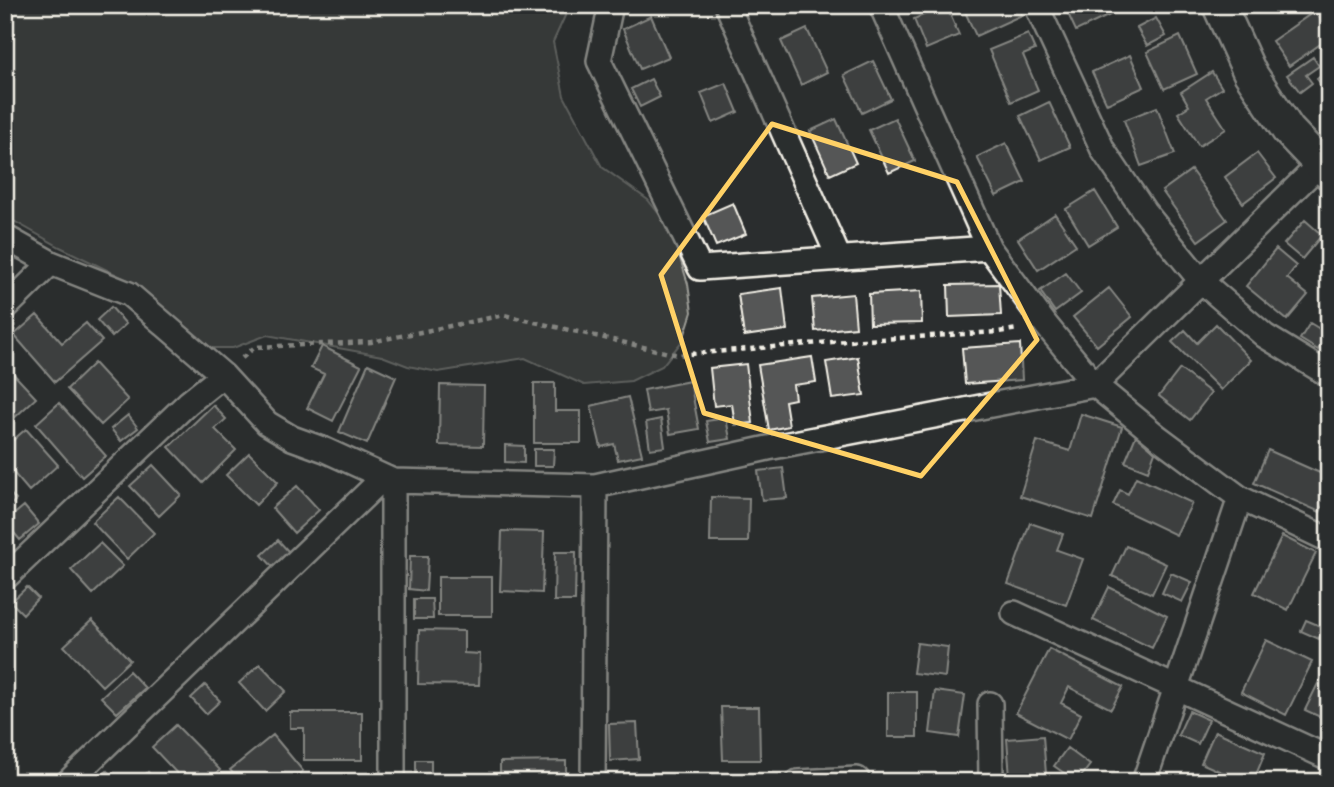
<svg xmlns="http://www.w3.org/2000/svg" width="1334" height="787" viewBox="0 0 1334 787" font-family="Pangolin,sans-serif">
  <rect width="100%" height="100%" fill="#2a2d2e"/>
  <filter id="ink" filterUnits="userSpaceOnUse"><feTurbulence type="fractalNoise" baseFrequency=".0143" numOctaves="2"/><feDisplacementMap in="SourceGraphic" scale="14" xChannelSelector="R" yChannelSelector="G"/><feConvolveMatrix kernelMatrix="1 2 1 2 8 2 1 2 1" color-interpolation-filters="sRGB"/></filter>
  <g filter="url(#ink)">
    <path fill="#444645" stroke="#9c9c96" stroke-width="2" d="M5,5H570L553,42L564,96L602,167L648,200L663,219L679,255L688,284L692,312L683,340L662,366L631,381L584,385L525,358L438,372L408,366L382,356L267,335L233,348H212L189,333L134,283L60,247L5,216Z"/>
    <path fill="#555756" stroke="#f4f1e8" stroke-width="2" d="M946,5L959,35L926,49L914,19Z
      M962,5H1017L1022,15L976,36Z
      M1064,5H1105L1110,15L1076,31Z
      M1315,11L1329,32V38L1289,66L1272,41Z
      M651,16L669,57L640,69L623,29Z
      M1156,18L1166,36L1147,46L1137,28Z
      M807,29L827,72L801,85L781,41Z
      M1028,34L1035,50L1023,55L1038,90L1011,102L989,50Z
      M1180,36L1197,74L1164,89L1147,52Z
      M1130,55L1144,87L1107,104L1092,72Z
      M1313,57L1319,66L1306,75L1312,83L1300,92L1287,75Z
      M873,61L891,99L862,113L844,75Z
      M1329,70V109L1321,99L1328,93L1317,79Z
      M1212,72L1222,88L1206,98L1226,129L1199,146L1178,113L1189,106L1181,92Z
      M651,79L660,97L640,107L631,89Z
      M726,83L738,112L713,123L701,93Z
      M1049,102L1070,147L1041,160L1020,116Z
      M1157,107L1175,154L1141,166L1124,120Z
      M895,118L915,161L889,173L869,130Z
      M836,119L856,163L830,175L810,131Z
      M1006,143L1025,182L996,196L977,157Z
      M1257,153L1276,178L1243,203L1225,177Z
      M1191,170L1227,220L1198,241L1162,191Z
      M1095,191L1117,227L1088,245L1066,209Z
      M733,203L746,234L716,246L703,216Z
      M1055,214L1076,245L1038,270L1018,239Z
      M1305,220L1322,235L1302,259L1284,244Z
      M1276,249L1296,266L1287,278L1308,295L1287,320L1246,286Z
      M1066,273L1081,293L1055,312L1040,291Z
      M999,284L1001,315L949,317L948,285Z
      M782,288L787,330L744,336L738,294Z
      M1109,288L1132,317L1097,346L1073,317Z
      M921,291L922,323L870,324L869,294Z
      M853,294L856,327L815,331L812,298Z
      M111,307L126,324L112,337L97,320Z
      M37,315L62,343L86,323L102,341L55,382L14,335Z
      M1310,323L1328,334L1318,350L1300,339Z
      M1216,324L1251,360L1221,390L1172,342L1185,330L1197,343Z
      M1020,344L1022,380L965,384L962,348Z
      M322,346L361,366L333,421L307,408L324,374L311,368Z
      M812,357L816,382L793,385L795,399L785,401L789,426L769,430L758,365Z
      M858,357L864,395L832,399L826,362Z
      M94,363L128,400L101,425L67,389Z
      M368,364L396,377L367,444L339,432Z
      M746,364L753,423L735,425L732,404L714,406L710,368Z
      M8,368L36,398L13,419L5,410V371Z
      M1180,369L1211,393L1190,420L1159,396Z
      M690,381L699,429L670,434L666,410L648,413L644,390Z
      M534,383H555V411H581V443H534Z
      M440,385L484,386L483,446L439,445Z
      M628,397L642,455L618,460L614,444L601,447L591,406Z
      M59,403L106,456L82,477L36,424Z
      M213,405L226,419L215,429L236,450L203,483L169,447Z
      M1081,414L1122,427L1093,519L1020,496L1037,441L1070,451Z
      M128,415L138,428L121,441L111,429Z
      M726,418L730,439L710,442L706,421Z
      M661,419L665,447L650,449L646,422Z
      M26,429L58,465L29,491L5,463V447Z
      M1329,429V451L1320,446Z
      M1137,433L1155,452L1148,471L1125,462Z
      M505,445L524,446V463L505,462Z
      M534,449H554L553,466H534Z
      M1268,450L1329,477V492L1320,512L1254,483Z
      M249,453L278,482L256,505L226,475Z
      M153,465L181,495L159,516L130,486Z
      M783,468L787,498L762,500L758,471Z
      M1136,477L1192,503L1176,535L1113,505L1120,490L1128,494Z
      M297,486L319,510L294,533L272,508Z
      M5,488L16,500L5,510Z
      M119,497L154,533L127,559L92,522Z
      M711,497L749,498L748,542H710Z
      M24,506L39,524L20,540L5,522Z
      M1030,523L1063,534L1057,550L1083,559L1066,605L1008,584Z
      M502,531L544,532L542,593L500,591Z
      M1282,536L1316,553L1288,610L1254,593Z
      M278,540L289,552L273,567L262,555Z
      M100,543L123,566L93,594L71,570Z
      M1126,546L1166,564L1152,594L1112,576Z
      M555,552H576L575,601H554Z
      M410,556H428L426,591L409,589Z
      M1171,573L1192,582L1182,602L1162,593Z
      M438,577H492V616H438Z
      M27,587L38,598L23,614L11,602Z
      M1109,587L1167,616L1152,648L1093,620Z
      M414,599H432L433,619H414Z
      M92,620L130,660L102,686L64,646Z
      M1306,620L1325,628L1319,639L1301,631Z
      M419,630L464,631V653L480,654L479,685L418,684Z
      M1266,640L1312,662L1286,715L1241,692Z
      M917,643L948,647L945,677L913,673Z
      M1049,649L1123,687L1111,709L1069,687L1061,703L1081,714L1068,740L1016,713Z
      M260,664L286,691L265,711L239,683Z
      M1327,665L1329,666V721L1305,710Z
      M129,671L145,688L117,713L101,697Z
      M205,685L220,701L206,714L191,698Z
      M935,691L965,695L959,737L930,733Z
      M888,692H917V737H888Z
      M721,707H759L760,760H723Z
      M1189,711L1209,720L1198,744L1178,735Z
      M290,712H362V760H304V728H290Z
      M637,723L639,759L610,761L609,724Z
      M176,725L220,770L207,782H185L152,747Z
      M1215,731L1265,753L1253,782H1244L1201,763Z
      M273,735L303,771L290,782H276L270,775L262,782H240L230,770Z
      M1043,736L1046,774L1010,777L1007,739Z
      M1067,748L1090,765L1077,782L1054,766Z
      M416,760H431V782H416Z
      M566,761V782H500V762Z
      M107,771L117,782H100L98,780Z
      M148,772L157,782H138Z
      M976,774V782H947V775Z
      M877,776H898V782H877Z"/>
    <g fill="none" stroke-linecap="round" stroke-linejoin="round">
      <defs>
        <path id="street" d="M611,5L599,61L700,268L989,248
          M727,5L839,258
          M881,5L989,248L1046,325L1095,385L1158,437L1240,498L1329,540
          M1036,5L1103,150L1144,211L1201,281L1265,336L1329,375
          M5,237L51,263L129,294L223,375L267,423L292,438L325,450L393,481L595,486L768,448L1095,385L1320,164
          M5,308L51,263
          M5,578L188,403L223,375
          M1014,613L1329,758
          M990,704L991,782
          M68,782L384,477
          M393,782V481
          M593,782L595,486
          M798,782L857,779V782
          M1144,782L1240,498"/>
        <path id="secondary" d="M1219,5L1250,73L1288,130L1329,173"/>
      </defs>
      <use href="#street" stroke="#f4f1e8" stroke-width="28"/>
      <use href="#secondary" stroke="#f4f1e8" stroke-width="37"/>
      <path stroke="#f4f1e8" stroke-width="4.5" stroke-dasharray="5 5" stroke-linecap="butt" d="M242,358L255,347L371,342L504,315L678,355L832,342L998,332L1018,329"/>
      <use href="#street" stroke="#2a2d2e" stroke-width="23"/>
      <use href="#secondary" stroke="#2a2d2e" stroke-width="32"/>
    </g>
  </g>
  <path d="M0 0H1334V787H0ZM772,124L957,182L1037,340L921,476L704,413L661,275Z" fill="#2a2d2e" fill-opacity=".55" fill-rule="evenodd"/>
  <path fill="none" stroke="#ffd166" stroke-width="5" stroke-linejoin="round" d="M772,124L957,182L1037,340L921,476L704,413L661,275Z"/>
  <rect width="1334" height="787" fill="none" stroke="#2a2d2e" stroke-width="28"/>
  <rect x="14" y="14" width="1306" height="759" fill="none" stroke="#f4f1e8" stroke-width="2.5" filter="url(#ink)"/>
</svg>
